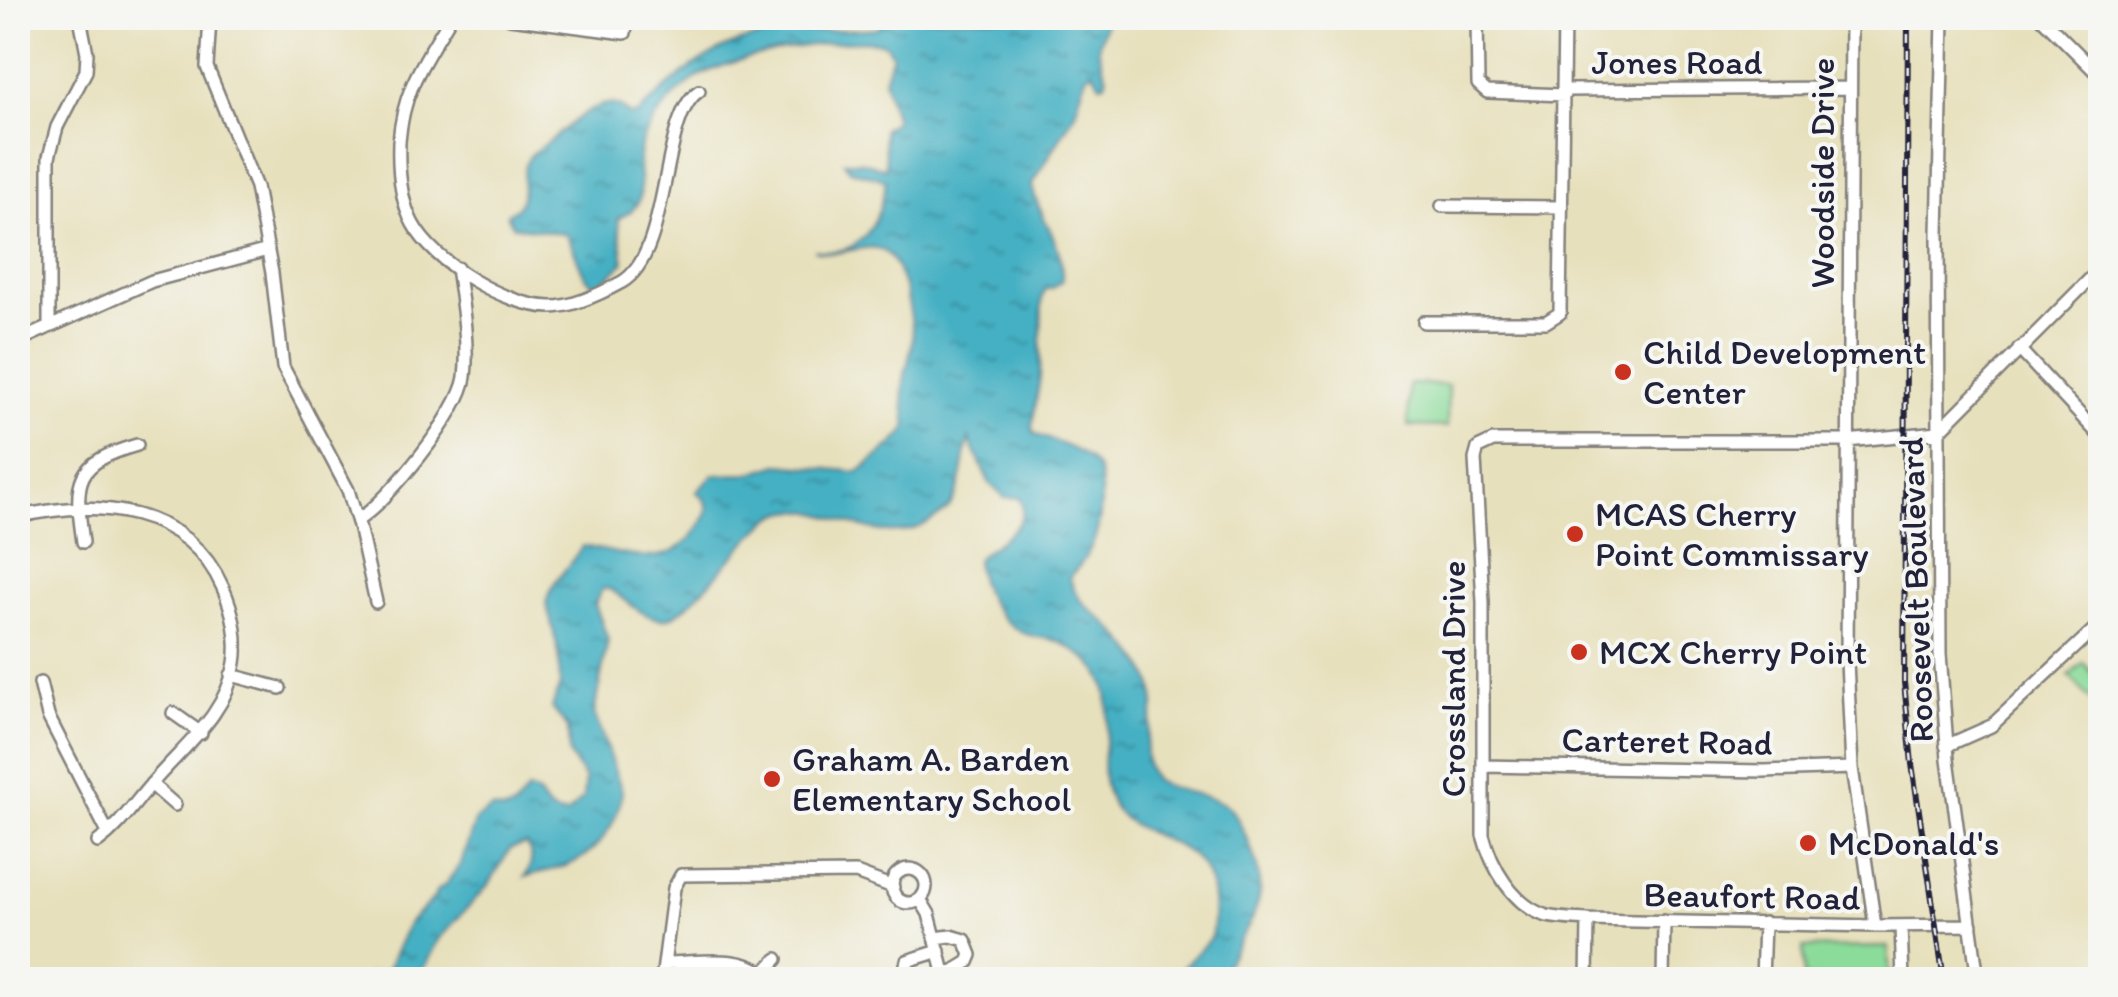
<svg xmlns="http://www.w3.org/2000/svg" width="2118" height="997" viewBox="0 0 2118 997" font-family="Itim,sans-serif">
  <defs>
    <pattern id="water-ripples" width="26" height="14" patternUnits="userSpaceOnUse" patternTransform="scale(2.5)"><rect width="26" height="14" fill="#45b0c3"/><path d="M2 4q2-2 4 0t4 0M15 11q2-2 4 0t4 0" fill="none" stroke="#398fa0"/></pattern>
  </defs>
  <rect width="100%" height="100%" fill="#f6f6f2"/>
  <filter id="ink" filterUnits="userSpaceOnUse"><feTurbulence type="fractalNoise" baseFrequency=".01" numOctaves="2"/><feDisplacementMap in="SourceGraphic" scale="20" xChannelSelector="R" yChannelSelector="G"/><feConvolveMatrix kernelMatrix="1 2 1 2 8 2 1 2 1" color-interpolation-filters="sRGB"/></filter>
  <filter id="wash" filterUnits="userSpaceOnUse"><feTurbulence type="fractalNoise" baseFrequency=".0048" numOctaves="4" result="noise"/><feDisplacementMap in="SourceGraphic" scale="40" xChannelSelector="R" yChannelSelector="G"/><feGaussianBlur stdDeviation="2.25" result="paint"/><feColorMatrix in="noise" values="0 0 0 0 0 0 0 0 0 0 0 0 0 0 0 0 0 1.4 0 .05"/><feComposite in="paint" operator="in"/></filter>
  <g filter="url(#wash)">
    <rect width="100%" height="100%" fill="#e7e0bc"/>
    <path fill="#8bdb9a" stroke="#567e6a" stroke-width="2.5" d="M1409,384L1448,385L1447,427L1408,426Z
      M2083,663L2100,680V696L2094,703L2069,676Z
      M1888,947L1890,979H1804L1803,948Z"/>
    <path fill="url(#water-ripples)" stroke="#34697f" stroke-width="2.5" d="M889,18H1107L1098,48L1107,78L1105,83L1100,84L1092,70L1086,76L1075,113L1032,185C1039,222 1064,238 1062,281L1051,289L1046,288L1042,298L1040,377L1032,428L1035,434C1054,442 1084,449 1097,468C1101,474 1101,483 1101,491C1102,524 1095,552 1070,576C1073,602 1097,612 1113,629C1127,643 1143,662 1151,681C1165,715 1131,745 1154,780C1175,793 1201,792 1222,803C1236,810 1241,826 1248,841C1278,910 1242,923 1220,979H1180L1183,967L1211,938C1232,813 1121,861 1105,785C1096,744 1127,692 1087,660C1078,653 1065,643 1054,640C1044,637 1034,638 1024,633C997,621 978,589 976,560C992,541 1034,529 1020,497L1005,498L990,484L969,439C963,459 963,487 951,505C945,513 935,518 927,523C876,554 822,496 779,514C749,527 689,621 662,619C641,617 627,600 610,589H602L595,604L608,640L594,713L622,791C619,824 596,855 565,866C551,871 538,872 525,877C532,864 534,857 526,844L510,849L489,884L438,940L418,979H379L370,974L386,972L408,924L434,898L437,890L445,885L461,863L476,819L492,809L504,811L514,808L528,790L538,794C545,807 552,815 568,814L583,798L585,779L569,755L568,728L552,708L560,685L559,654L546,602L555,583L583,546C634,555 672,575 704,519C711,506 706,500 697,492L713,475L748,474L779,464L859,472C876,456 894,447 907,428C906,415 903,402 903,389C904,373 910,359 912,343C915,322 902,261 882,250C867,241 838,259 814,250C864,260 880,220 886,180L850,170L844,162H863L886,169L883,129L895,121L884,80L892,54L884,43C843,35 735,55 698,77C677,90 654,117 643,140C629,169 659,204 618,218L624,263L597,287C577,276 579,251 565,234L513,226L507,214C532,204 517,181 527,161C532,151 542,147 550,141C570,126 607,85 629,115L638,114C672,81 711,45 760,37C798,30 838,31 876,28Z"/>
  </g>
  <g filter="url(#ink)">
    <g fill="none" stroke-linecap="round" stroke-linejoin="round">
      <defs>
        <path id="minor" d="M210,18L207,67L256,187L272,273L283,367L348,490L359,526L376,602
          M450,18C425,61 403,88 399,142C398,169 400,200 413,224C434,263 505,306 551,307C574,307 602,293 622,282C672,253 659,117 699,91
          M510,18L625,33L627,18
          M1477,18L1478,84L1487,92L1564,95
          M1851,18L1847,661L1852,768L1875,926
          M1943,18L1938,234L1940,654L1948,759L1978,980
          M2042,18L2100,76
          M1564,90L1850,88
          M1442,206L1562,207
          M1424,322H1546L1560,313L1564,18
          M49,327V157L57,127L86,71L87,53L80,18
          M18,341L152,281L268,250
          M2019,349L2100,436
          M18,517C95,498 187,506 223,588C233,610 239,639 235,663C226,715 187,743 154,781C135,802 121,825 98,842
          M358,520C388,501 460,413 465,377C469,343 462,302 457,268
          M83,542C74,480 74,463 137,445
          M231,675L280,688
          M40,683L48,716L108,833
          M173,713L201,733
          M1946,746L1991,726L2100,624
          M1483,766L1764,771L1852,768
          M151,784L175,805
          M892 886a17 17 0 1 1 34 0a17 17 0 1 1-34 0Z
          M920,899L929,914L946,980
          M1971,925L1875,926L1588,920C1574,919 1560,919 1547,916C1513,906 1491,866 1483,835V602L1475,459L1478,448L1493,441H1847L1938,432L2100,269
          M1901,926L1903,980
          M935,938L951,936L965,940L971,955L968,962L945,976
          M666,963C696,963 748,952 769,980
          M764,973L777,959
          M662,980L674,888L681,875L856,873L893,887
          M902,980L907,961L939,951
          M1587,980L1588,920
          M1663,980L1664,921
          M1762,980L1764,923"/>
      </defs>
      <use href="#minor" stroke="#84817c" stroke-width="16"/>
      <use href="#minor" stroke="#fff" stroke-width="11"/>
      <defs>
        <path id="rail" d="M1908,18L1904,682L1912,764L1944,980"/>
      </defs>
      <use href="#rail" stroke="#22223b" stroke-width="6"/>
      <use href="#rail" stroke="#f6f6f2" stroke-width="2.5" stroke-dasharray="8" stroke-linecap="butt"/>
    </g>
  </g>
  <g fill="#c8321e" stroke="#f6f6f2" stroke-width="4">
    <circle cx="1623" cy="372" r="10"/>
    <circle cx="1575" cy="534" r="10"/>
    <circle cx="1579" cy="652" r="10"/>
    <circle cx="772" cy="779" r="10"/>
    <circle cx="1808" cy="843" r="10"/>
  </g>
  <g text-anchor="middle" stroke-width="8" stroke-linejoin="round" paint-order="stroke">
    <g font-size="35" fill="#22223b" stroke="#f6f6f2">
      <text x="1677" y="74">Jones Road</text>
      <text transform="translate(1822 173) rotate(-90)" y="12">Woodside Drive</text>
      <text transform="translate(1916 590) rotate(-92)" y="12">Roosevelt Boulevard</text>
      <text transform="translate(1453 679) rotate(-90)" y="12">Crossland Drive</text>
      <text transform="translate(1667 741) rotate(1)" y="12">Carteret Road</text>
      <text transform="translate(1752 896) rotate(1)" y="12">Beaufort Road</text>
    </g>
    <g font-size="35" fill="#22223b" stroke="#f6f6f2" text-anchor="start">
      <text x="1643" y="364">Child Development<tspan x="1643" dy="40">Center</tspan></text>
      <text x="1595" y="526">MCAS Cherry<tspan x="1595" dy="40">Point Commissary</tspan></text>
      <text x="1599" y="664">MCX Cherry Point</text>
      <text x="792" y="771">Graham A. Barden<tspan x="792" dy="40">Elementary School</tspan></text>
      <text x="1828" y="855">McDonald's</text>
    </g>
  </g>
  <rect width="2118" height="997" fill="none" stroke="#f6f6f2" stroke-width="60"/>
</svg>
